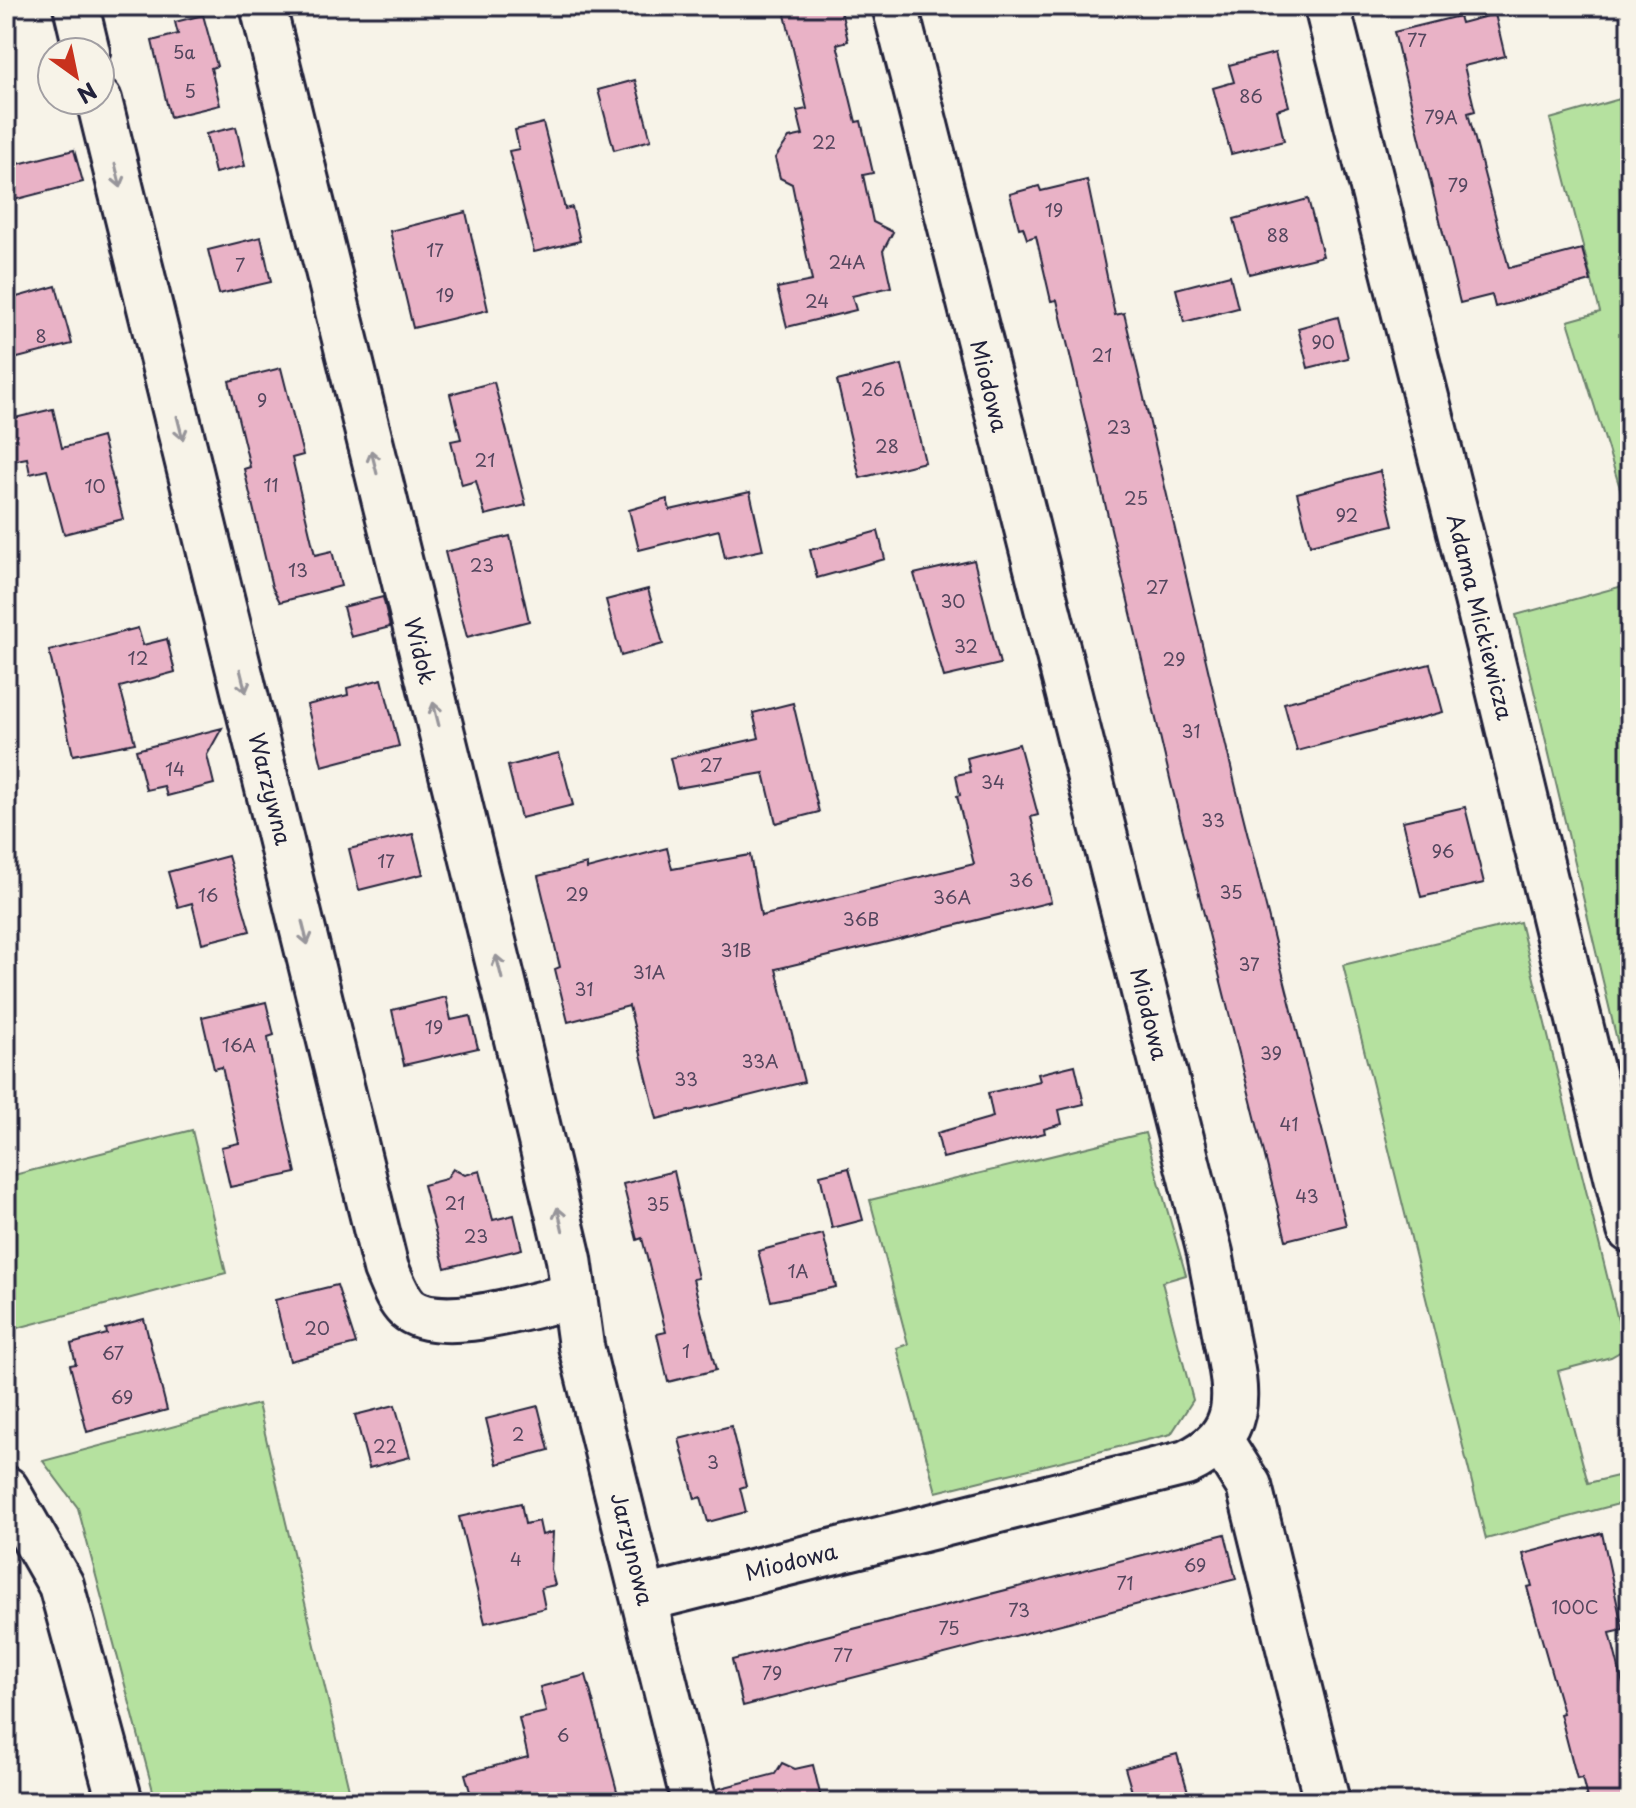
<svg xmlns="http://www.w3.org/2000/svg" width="1636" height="1808" viewBox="0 0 1636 1808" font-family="'Playpen Sans',sans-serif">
  <rect width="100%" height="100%" fill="#f7f3e8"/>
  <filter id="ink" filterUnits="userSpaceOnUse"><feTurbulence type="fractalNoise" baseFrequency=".0125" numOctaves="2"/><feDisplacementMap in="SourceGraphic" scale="16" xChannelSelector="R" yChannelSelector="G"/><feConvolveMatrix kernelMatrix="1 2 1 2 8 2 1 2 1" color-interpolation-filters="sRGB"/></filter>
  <g filter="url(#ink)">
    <path fill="#b5e19f" stroke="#6c826d" stroke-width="2" d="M1630,96V520L1568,321L1600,312L1550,119Z
      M1630,584V1095L1516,615Z
      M1520,922L1625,1349L1611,1357L1558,1371L1588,1483L1630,1473V1501L1486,1539L1343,965Z
      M192,1130L226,1273L6,1331V1177Z
      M1145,1133L1186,1275L1162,1282L1193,1400L1171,1434L936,1492L897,1348L908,1344L870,1200Z
      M258,1404L352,1802H156L78,1508L43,1461Z"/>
    <path fill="#e9b2c6" stroke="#22223b" stroke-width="2" d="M783,6H840L848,41L837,44L856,122L861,121L873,173L863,175L873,222L893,232L883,251L891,287L852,296L856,310L787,327L777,288L812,281L792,184L780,178L775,158L789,138L803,135L797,111L807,109Z
      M1495,14L1505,56L1464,66L1475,111L1468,113L1509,268L1582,249L1591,281L1495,307L1492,295L1460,303L1394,32L1459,16L1461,23Z
      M203,15L217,66L211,68L220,105L170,117L152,41L178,34L175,22Z
      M1275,53L1289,106L1277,110L1284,141L1231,154L1213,88L1234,82L1229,65Z
      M635,80L651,140L614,150L598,90Z
      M543,123L565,209L572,207L580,241L534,252L509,151L519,149L515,130Z
      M236,127L245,166L215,173L206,134Z
      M74,150L83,182L6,202V167Z
      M1087,180L1115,315L1124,313L1236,788L1346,1225L1286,1240L1172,787L1057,300L1051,301L1036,236L1027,239L1023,227L1019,228L1010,194L1039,186L1041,191Z
      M1308,199L1323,256L1249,274L1234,219Z
      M466,212L488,310L413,328L390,231Z
      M261,237L271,282L219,294L208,250Z
      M1230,275L1238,308L1184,322L1176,289Z
      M56,286L72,344L6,361V300Z
      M1338,317L1348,358L1308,368L1298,328Z
      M902,365L925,462L860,478L837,381Z
      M281,368L303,455L292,458L315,555L332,551L341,586L280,602L272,587L244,469L250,467L229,381Z
      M494,382L526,505L485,515L476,481L462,485L451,441L461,439L450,394Z
      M53,409L62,448L102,437L123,519L64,534L47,470L30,474L27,458L6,462V420Z
      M1380,471L1393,525L1310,545L1297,493Z
      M750,492L763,550L725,558L719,530L639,550L629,510L667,499L670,510Z
      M878,531L885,559L817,578L810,550Z
      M510,536L529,621L467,637L445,552Z
      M974,560L1000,664L944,677L914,574Z
      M648,589L663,644L621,656L606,600Z
      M383,597L390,627L351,637L343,607Z
      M138,628L143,645L167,639L175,672L120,687L135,743L73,755L49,651Z
      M1430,664L1443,712L1297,751L1284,703Z
      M382,679L399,746L322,766L307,705L348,695L347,688Z
      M793,703L819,812L776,823L764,773L677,788L670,758L759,738L753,713Z
      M222,728L207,755L214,784L167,796L164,786L146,790L136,750Z
      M1019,744L1038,815L1031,817L1051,902L776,969L804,1082L657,1119L629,1006L568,1022L555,969L560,967L538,876L587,864V869L667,848L672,869L750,855L761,916L974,864L957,796L960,795L956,775L970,772L967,758Z
      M559,753L573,805L521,818L508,766Z
      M1465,807L1484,883L1421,897L1403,821Z
      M413,834L423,874L359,890L349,849Z
      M228,856L250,931L202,943L192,903L178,907L168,872Z
      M446,997L451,1020L470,1016L478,1048L404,1065L392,1010Z
      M266,1002L274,1035L268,1037L270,1055L296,1173L230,1187L221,1147L239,1143L222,1067L214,1069L202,1017Z
      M1075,1065L1084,1104L1059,1110L1062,1124L1044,1129L1045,1133L943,1158L937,1133L993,1117L988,1093L1040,1081L1038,1074Z
      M849,1168L863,1220L832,1228L820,1175Z
      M453,1169L465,1175L480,1171L493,1220L514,1215L522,1249L445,1268L423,1185L446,1179Z
      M674,1171L698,1278L693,1279L716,1370L668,1382L657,1334L666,1332L642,1238L637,1240L623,1184Z
      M823,1234L836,1287L771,1301L758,1251Z
      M337,1285L356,1344L290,1361L275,1300Z
      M144,1319L167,1410L87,1432L70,1365L76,1364L71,1344L107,1334L106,1329Z
      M395,1405L410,1457L369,1468L355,1415Z
      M538,1406L549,1450L497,1464L486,1419Z
      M731,1426L746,1486L740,1488L746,1512L708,1522L701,1497L695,1499L679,1439Z
      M521,1503L525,1524L539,1521L542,1535L553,1532L551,1570L555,1585L541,1588L545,1608L485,1623L459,1517Z
      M1602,1533L1623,1630L1610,1633L1630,1712V1802H1588L1582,1778L1577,1779L1560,1714L1563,1713L1527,1587L1532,1586L1523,1554Z
      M1225,1534L1236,1579L743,1706L732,1660Z
      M586,1675L620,1802H473L465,1774L528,1757L519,1718L546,1712L540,1687Z
      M1177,1754L1191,1802H1135L1125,1768Z
      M782,1763L795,1769L813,1765L822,1802H718L717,1789L775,1774Z"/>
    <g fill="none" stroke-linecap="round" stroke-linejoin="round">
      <defs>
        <path id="minor" d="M76,6L87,52
          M263,6L510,1010L569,1259L581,1346L694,1802
          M1327,6L1477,599L1630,1230
          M99,100L386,1269C392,1282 397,1298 407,1308C439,1336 536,1304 574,1296
          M1220,1440L1249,1486L1327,1802
          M6,1489L61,1585L120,1802
          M644,1599L1186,1463C1247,1434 1237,1393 1226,1338C1221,1309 1215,1281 1210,1253L895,6"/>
      </defs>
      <use href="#minor" stroke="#22223b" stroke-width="50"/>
      <use href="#minor" stroke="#f7f3e8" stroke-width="44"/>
    </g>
    <defs><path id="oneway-shaft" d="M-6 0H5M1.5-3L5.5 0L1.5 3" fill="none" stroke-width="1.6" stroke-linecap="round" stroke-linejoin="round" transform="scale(2)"/></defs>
    <g stroke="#97959a">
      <use href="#oneway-shaft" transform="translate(118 176) rotate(76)"/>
      <use href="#oneway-shaft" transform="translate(180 428) rotate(76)"/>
      <use href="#oneway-shaft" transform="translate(374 462) rotate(-104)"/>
      <use href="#oneway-shaft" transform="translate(243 681) rotate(76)"/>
      <use href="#oneway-shaft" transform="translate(436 714) rotate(-104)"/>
      <use href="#oneway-shaft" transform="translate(305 933) rotate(76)"/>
      <use href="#oneway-shaft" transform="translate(499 967) rotate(-104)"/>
      <use href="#oneway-shaft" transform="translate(560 1219) rotate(-103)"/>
    </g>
  </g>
  <g text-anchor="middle" stroke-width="6" stroke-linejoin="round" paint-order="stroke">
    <g font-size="18" fill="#54465e">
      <text x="1417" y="47">77</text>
      <text x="184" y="59">5a</text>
      <text x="190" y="98">5</text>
      <text x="1251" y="103">86</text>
      <text x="1441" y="124">79A</text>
      <text x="824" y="149">22</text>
      <text x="1458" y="192">79</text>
      <text x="1054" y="217">19</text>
      <text x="1278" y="242">88</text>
      <text x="435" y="257">17</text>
      <text x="847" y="269">24A</text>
      <text x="240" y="272">7</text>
      <text x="445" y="302">19</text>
      <text x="817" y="308">24</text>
      <text x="41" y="343">8</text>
      <text x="1323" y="349">90</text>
      <text x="1102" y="362">21</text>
      <text x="873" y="396">26</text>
      <text x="262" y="407">9</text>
      <text x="1119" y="434">23</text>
      <text x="887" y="453">28</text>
      <text x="485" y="467">21</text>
      <text x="271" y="492">11</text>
      <text x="95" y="493">10</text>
      <text x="1136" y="505">25</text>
      <text x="1347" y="522">92</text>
      <text x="482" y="572">23</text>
      <text x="298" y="577">13</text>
      <text x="1157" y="594">27</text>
      <text x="953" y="608">30</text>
      <text x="966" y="653">32</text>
      <text x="138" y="665">12</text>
      <text x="1174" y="666">29</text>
      <text x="1191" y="738">31</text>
      <text x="711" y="772">27</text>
      <text x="175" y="776">14</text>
      <text x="993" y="789">34</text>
      <text x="1213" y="827">33</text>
      <text x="1443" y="858">96</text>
      <text x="386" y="868">17</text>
      <text x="1021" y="887">36</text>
      <text x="1231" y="899">35</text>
      <text x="577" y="901">29</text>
      <text x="208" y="902">16</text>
      <text x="952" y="904">36A</text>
      <text x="861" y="926">36B</text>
      <text x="736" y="957">31B</text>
      <text x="1249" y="971">37</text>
      <text x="649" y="979">31A</text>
      <text x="584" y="996">31</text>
      <text x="434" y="1034">19</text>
      <text x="239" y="1052">16A</text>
      <text x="1271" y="1060">39</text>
      <text x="760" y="1068">33A</text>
      <text x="686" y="1086">33</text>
      <text x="1289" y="1131">41</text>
      <text x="1307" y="1203">43</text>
      <text x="455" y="1210">21</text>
      <text x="658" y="1211">35</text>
      <text x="476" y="1243">23</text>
      <text x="798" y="1278">1A</text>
      <text x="317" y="1335">20</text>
      <text x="686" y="1358">1</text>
      <text x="113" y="1360">67</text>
      <text x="122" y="1404">69</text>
      <text x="518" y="1441">2</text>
      <text x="385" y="1453">22</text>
      <text x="713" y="1469">3</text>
      <text x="516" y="1566">4</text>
      <text x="1195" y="1572">69</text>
      <text x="1125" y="1590">71</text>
      <text x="1575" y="1614">100C</text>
      <text x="1019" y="1617">73</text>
      <text x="949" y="1635">75</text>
      <text x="843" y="1662">77</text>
      <text x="772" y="1680">79</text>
      <text x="563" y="1742">6</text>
    </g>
    <g font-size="22" fill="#22223b" stroke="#f7f3e8">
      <text transform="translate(989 386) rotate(76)" y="8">Miodowa</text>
      <text transform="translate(1480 617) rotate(76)" y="8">Adama Mickiewicza</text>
      <text transform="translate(420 651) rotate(76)" y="8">Widok</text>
      <text transform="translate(270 789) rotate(76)" y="8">Warzywna</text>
      <text transform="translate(1149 1014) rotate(76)" y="8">Miodowa</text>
      <text transform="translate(632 1549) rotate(76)" y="8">Jarzynowa</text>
      <text transform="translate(791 1562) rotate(-14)" y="8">Miodowa</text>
    </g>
  </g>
  <rect width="1636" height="1808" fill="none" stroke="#f7f3e8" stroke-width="32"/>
  <rect x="16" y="16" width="1604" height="1776" fill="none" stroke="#22223b" stroke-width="3" filter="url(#ink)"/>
  <g transform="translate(76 76) rotate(147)"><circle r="38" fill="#f7f3e8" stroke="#a29fa3" stroke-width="2"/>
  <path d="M0-6L14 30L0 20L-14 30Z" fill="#c8321e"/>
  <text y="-12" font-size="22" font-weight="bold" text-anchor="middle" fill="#22223b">N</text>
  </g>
</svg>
